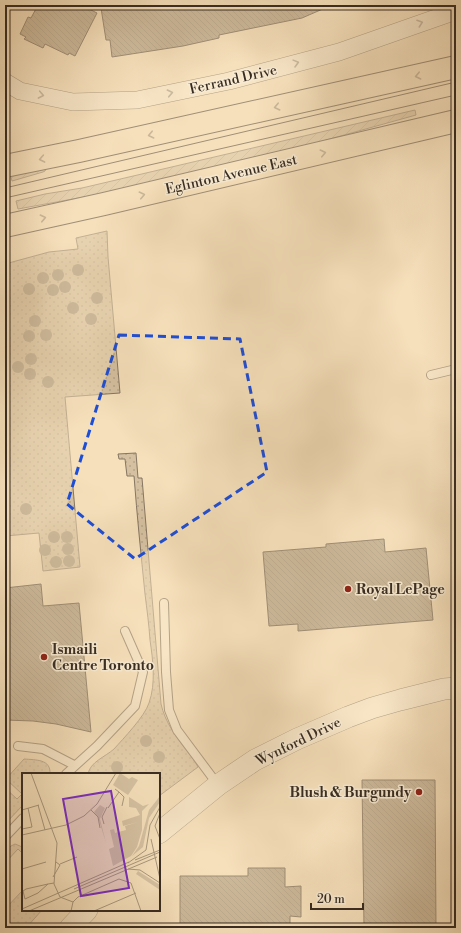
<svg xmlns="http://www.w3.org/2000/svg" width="461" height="933" viewBox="0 0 461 933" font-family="'Libre Bodoni',serif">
  <defs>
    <pattern id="grass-dots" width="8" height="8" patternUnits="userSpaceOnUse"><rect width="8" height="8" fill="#d5c1a1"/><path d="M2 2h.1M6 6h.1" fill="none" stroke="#b8a68a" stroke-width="1.8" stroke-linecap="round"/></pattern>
    <pattern id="garden-furrows" width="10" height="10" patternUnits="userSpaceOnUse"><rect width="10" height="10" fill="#d5c1a1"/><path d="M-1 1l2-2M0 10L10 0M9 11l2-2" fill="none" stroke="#b8a68a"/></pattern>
    <pattern id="building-back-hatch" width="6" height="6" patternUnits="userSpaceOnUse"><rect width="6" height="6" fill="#9a8a72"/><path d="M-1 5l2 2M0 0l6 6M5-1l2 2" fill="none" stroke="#7f715d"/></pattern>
  </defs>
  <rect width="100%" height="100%" fill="#f5e0bb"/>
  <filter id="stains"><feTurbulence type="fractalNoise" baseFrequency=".005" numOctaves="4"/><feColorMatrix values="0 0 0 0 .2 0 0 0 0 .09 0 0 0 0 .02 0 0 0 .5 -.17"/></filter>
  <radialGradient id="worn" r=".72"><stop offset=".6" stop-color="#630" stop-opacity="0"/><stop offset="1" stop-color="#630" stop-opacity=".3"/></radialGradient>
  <path fill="url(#grass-dots)" stroke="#867662" d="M107,231L108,257L120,393L65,397L80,567L43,571L39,533L5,536V264L49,252L78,249L76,238Z
    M136,453L138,478H142L161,704C165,722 176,737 187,751C191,756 195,761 198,767L159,796V774H88C90,762 105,757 114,749C123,739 145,716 149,703C156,683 153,661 150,640C149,625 147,610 145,594C141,555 137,515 134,476H127L125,459H119L118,454Z
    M24,759C36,760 51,759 50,774H23V805L5,824V788L17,799L22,794L6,779Z
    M15,844L20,846L23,848V854L18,849L5,863V853L11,846Z
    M23,890V910H42L26,928H5V909Z"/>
  <path fill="url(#garden-furrows)" stroke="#867662" d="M415,110L416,115L301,147L111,192L18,209L16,201L45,194L82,188Z
    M46,169L45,171L43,172L12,181L10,173Z"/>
  <path fill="url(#building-back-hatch)" stroke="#382c22" d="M38,5H81L97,13L75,56L69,53L68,55L45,44L43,48L24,39L26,37L20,34L28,17L31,18Z
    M120,5H332L302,18L219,35V38L183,46L112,57L110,40H106L101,8Z
    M384,539L385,552L426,548L433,620L298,631V624L269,626L263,552L326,547V544Z
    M41,584L43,606L79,603L91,732L56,724L33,721L5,720V588Z
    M362,780H435L436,928H364Z
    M248,868H285V887L301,886V917L290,916V928H188V924H180V876H248Z"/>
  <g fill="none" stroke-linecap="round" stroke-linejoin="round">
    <defs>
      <path id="service" d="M431,375L456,369
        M164,603L166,672L169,710L177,730L218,785
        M18,746L43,749L74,765
        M66,774L97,746L135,706L143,672L125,631
        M5,837L23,818"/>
      <path id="minor" d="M5,82L20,91L73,102L137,100L229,81L339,52L456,11"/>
      <path id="tertiary" d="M159,833L218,785L255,760L297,739L348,717L372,708L400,700L444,689L456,688
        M70,928L87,910"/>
      <path id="primary" d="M5,166L79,151L456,67
        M5,226L104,204L456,121"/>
    </defs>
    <use href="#service" stroke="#675948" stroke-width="10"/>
    <use href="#minor" stroke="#675948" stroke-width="18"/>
    <use href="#tertiary" stroke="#675948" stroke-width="22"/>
    <use href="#primary" stroke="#382c22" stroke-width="24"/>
    <use href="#service" stroke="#f8ebd3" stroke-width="8"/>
    <use href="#minor" stroke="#f8ebd3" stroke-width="17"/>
    <use href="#tertiary" stroke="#f8ebd3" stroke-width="21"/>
    <use href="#primary" stroke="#f5e0bb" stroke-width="22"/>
    <path stroke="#382c22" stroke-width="1" d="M5,188L456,82
      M5,198L456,95"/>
  </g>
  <g fill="#9e8e75">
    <circle cx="78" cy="270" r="6"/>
    <circle cx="58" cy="275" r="6"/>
    <circle cx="43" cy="278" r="6"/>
    <circle cx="65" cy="287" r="6"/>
    <circle cx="29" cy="289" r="6"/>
    <circle cx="53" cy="290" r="6"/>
    <circle cx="97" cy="298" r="6"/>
    <circle cx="73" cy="308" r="6"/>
    <circle cx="91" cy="319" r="6"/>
    <circle cx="35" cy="321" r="6"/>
    <circle cx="46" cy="335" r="6"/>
    <circle cx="29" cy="336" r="6"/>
    <circle cx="31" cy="359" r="6"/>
    <circle cx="18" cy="367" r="6"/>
    <circle cx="30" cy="374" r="6"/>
    <circle cx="48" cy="382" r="6"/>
    <circle cx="26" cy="509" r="6"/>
    <circle cx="54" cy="537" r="6"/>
    <circle cx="67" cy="537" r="6"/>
    <circle cx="68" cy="549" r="6"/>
    <circle cx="45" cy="550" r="6"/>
    <circle cx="69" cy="561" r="6"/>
    <circle cx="56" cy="562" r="6"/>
    <circle cx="146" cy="741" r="6"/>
    <circle cx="159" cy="757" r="6"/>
    <circle cx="117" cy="767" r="6"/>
  </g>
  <defs><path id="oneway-chevron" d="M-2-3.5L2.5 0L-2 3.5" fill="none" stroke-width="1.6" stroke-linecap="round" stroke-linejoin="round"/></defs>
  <g stroke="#988c7a">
    <use href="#oneway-chevron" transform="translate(420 23) rotate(-19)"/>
    <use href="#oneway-chevron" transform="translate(296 63) rotate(-15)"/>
    <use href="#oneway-chevron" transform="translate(170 93) rotate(-12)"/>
    <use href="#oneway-chevron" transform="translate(41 95) rotate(11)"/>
  </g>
  <g stroke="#96866e">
    <use href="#oneway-chevron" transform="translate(418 76) rotate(167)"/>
    <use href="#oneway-chevron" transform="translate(277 107) rotate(167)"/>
    <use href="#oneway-chevron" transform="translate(151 135) rotate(167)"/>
    <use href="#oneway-chevron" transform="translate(323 153) rotate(-13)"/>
    <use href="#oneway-chevron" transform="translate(42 159) rotate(169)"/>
    <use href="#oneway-chevron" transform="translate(142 195) rotate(-13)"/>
    <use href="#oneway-chevron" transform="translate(43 218) rotate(-13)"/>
  </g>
  <path d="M0 0H461V933H0ZM119,335L240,339L267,472L135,559L67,504Z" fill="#f5e0bb" fill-opacity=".55" fill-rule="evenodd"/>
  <path fill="none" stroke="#1d4ed8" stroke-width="3" stroke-dasharray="8 5" stroke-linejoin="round" d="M119,335L240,339L267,472L135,559L67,504Z"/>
  <g fill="#8f2418" stroke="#f8ebd3" stroke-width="1.5">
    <circle cx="348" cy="589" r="4"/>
    <circle cx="44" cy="657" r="4"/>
    <circle cx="419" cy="792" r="4"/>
  </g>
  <g text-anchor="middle" stroke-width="3" stroke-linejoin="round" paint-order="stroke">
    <g font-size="14" fill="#382c22" stroke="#f8ebd3">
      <text transform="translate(233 79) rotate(-13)" y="5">Ferrand Drive</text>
      <text transform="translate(231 174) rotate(-13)" y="5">Eglinton Avenue East</text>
      <text transform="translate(298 741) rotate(-26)" y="5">Wynford Drive</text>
    </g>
    <g font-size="14" font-weight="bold" fill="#382c22" stroke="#f8ebd3" text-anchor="start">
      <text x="356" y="594">Royal LePage</text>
      <text x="52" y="654">Ismaili<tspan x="52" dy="16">Centre Toronto</tspan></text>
      <text x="411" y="797" text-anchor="end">Blush &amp; Burgundy</text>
    </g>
  </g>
  <g transform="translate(22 773)">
    <rect width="138" height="138" fill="#f5e0bb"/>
    <path d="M98,0L107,6L110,4L116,7L106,22L91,12ZM138,23V29L127,45L121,74L110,83L117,73L127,37ZM107,24L121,33L127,31L120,38V57L115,74L109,83L91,93L87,76L92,74L88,57L92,56L93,60L104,57L103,53L116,49L101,53L100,48L118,42L114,35L107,34ZM78,32L83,35L78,46L84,70L76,44L72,39Z" fill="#d5c1a1"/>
    <path d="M116,98L138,112V117L114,101Z" fill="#d5c1a1"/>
    <path fill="none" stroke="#a9987e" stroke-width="1" d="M9,0L35,70L32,111L38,124L51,129M97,19L102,24L100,33M16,32L23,57M86,35L97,19L93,16M0,37L17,32M69,37L76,44L78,55M138,40L133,53L138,66M82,51L80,44L85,34M0,56L10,54L6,35M0,62L44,52L62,43L75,31L94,0M129,66L138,106M113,87L138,77M106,90L124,77L128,52L138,34M38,91L55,84M0,96L24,89M106,96L118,97L138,110M31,104L38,92L34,89M26,111L16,120L3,126L1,118L4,116L26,111L32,110M52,116L138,79M0,136L107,89M7,138L135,84M49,138L51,129L56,124L97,106L109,110L119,138M72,138L114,120"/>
    <path fill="#7b2cbf" fill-opacity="0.15" stroke="#7b2cbf" stroke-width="2" d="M89,18L107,115L59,123L41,26Z"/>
    <rect width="138" height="138" fill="none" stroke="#382c22" stroke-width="2"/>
  </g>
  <rect width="461" height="933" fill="none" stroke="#f5e0bb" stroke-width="20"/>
  <rect x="6" y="6" width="449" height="921" fill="none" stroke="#382c22" stroke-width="2"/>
  <rect x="10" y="10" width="441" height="913" fill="none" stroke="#382c22"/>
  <path d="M311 903v6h52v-6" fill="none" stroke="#382c22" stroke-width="2"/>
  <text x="317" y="903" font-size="12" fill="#382c22" stroke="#f8ebd3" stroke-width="3" paint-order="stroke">20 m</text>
  <rect width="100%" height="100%" filter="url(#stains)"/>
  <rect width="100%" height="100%" fill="url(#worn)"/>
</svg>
